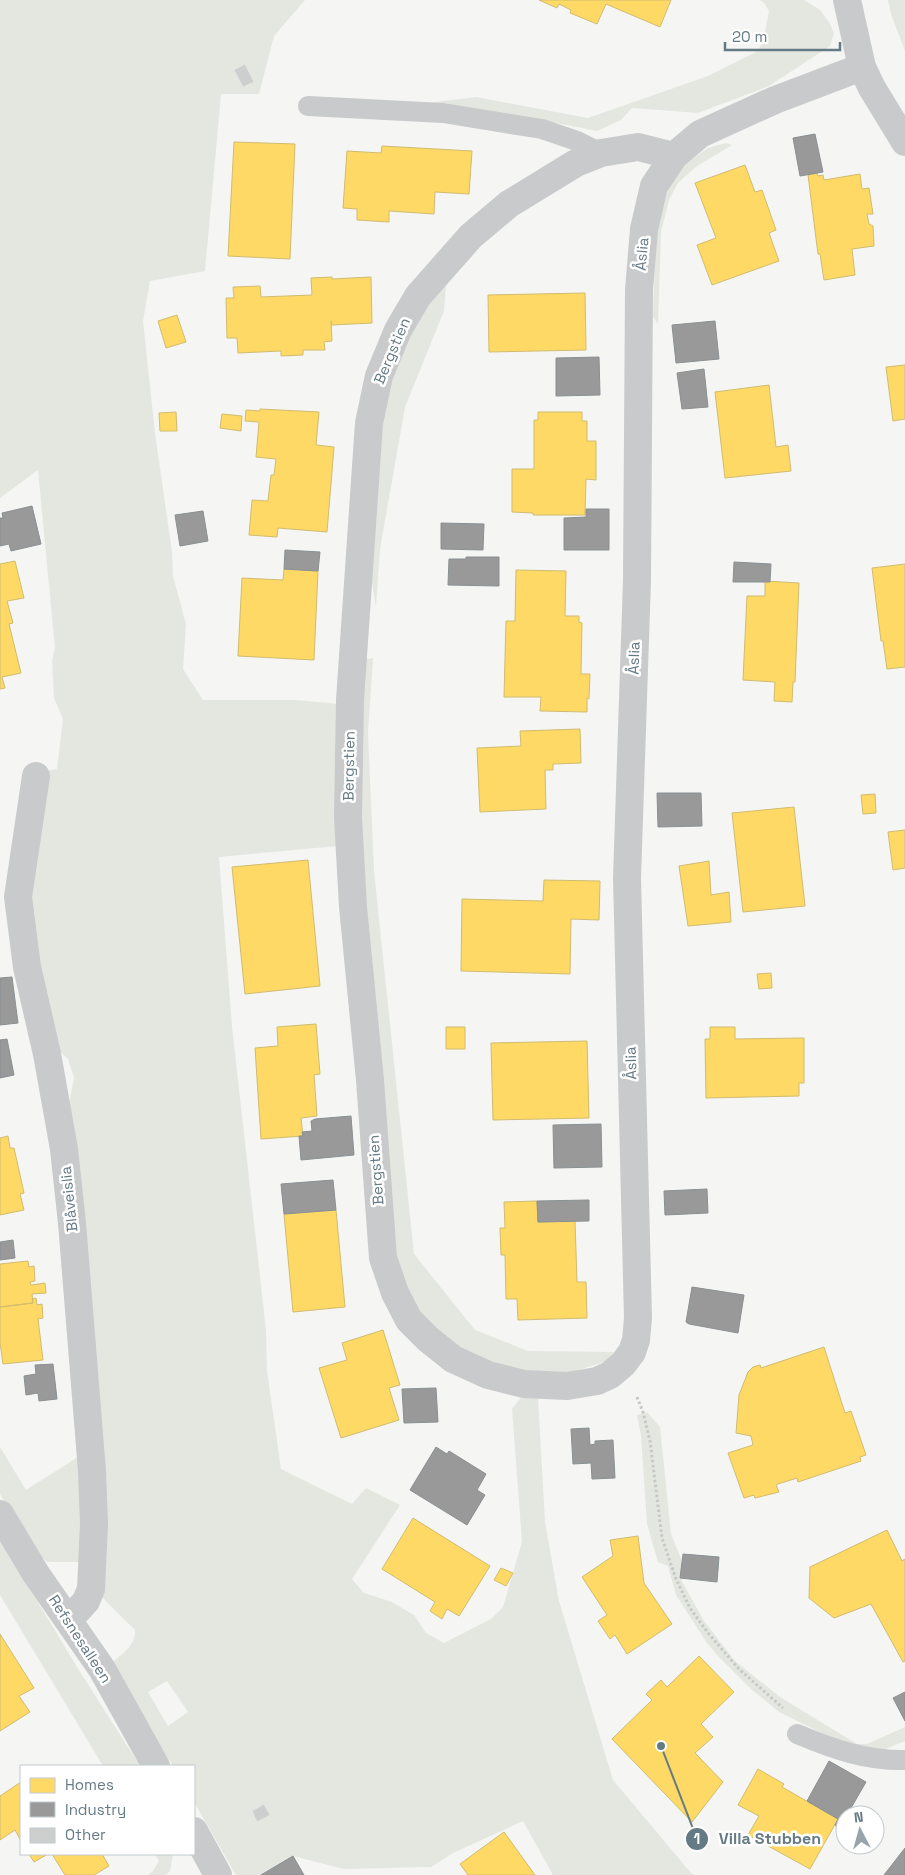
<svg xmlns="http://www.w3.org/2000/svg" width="905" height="1875" viewBox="0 0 905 1875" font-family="'Space Grotesk',sans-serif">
  <rect width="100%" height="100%" fill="#f5f5f3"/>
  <path fill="#e4e7e0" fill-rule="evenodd" d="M0,0H305L274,36L259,94H221L205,271L150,281L143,321L155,433L172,552L173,576L186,624L183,669L203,700H295L341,704L337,846L219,857L232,1027L266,1330L267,1371L281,1469L352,1504L366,1488L400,1505L352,1579L364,1593L392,1602L414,1615L426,1633L444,1643L491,1619L503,1607L522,1542L512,1409L525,1392L538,1398L545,1522L559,1601L613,1780L691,1873L695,1875H553L523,1821L453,1853L431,1867L344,1869L293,1856L261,1875H236L194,1802V1766H173L121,1683L112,1663C123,1653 136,1645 135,1630L100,1595L68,1109L74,1078L68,1059L53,1045L28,888L46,771L57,769L63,719L54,698L52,661L55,648L38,470L0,498ZM167,1681L188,1712L168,1726L148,1692Z
    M760,0H804L820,10L829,22L834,33L830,46L769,86L698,113L632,108L621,120L597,131L526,117L427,103L476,97L588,118L708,76L756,52L763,43L769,11L764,3Z
    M888,0H905V51L891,14Z
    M726,143L732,145L697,166L678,183L669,200L661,232L658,324L653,317L656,225L669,187L685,164L708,148Z
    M439,285L446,286L444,311L405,407L380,549L376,606L368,561L382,423L389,384L405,339Z
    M373,658L368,733L374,871L414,1254L475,1330L528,1351L614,1352L608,1361L561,1375L519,1372L483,1364L418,1317L394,1252L358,839L362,660Z
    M647,1412L660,1427L671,1534L682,1561L680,1578L704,1621L735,1661L780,1697L857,1744H867L905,1727V1741L886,1749H866L842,1743L779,1712L750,1688L719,1657L707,1643L676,1595L668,1566L658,1562L647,1524L641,1436L637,1415Z
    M0,1447L26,1490L81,1455L84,1562H47L32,1547L0,1494Z
    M0,1539L77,1667L140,1766H103L0,1595Z
    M155,1854H173L170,1871L166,1875H148L153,1871L159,1861Z"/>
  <path fill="#ffd966" stroke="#d0bc6f" d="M539,0H671L660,27L606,4L597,24L570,13L571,10L559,4L557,8Z
    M234,142L295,144L290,259L228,256Z
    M382,146L472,151L469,194L435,192L434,214L389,211V222L357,220V209L343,208L347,151L381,153Z
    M745,165L755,192L762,190L776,230L769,233L779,261L712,285L697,245L716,238L695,183Z
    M817,173L818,176L823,175L824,180L860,174L862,189L869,188L873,214H867L869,224L873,226L874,246L852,249L855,275L824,280L820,254H818L808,175Z
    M332,277V279L371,277L372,323L332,325L331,321L332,341L324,342L325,350H303V355L281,356V351L238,353L237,338H227L226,298H234L233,287L260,286L261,297L312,295L311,278Z
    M585,293L586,350L489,352L488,295Z
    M177,315L186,342L166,348L158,321Z
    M905,365V419L893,421L886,367Z
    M769,385L776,447L788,445L791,471L725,478L715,392Z
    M260,409L319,412L316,445L334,447L327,532L278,528L277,537L249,535L252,500L268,501L271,475H274L276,459L256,457L259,422L245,421L246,410L260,411Z
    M176,412L177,431H160L159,413Z
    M538,412H582V421H587V441H596V480L586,479L585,515H533V513L512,512V469H534V420H538Z
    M222,414L242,416L241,431L220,428Z
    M15,561L24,598L7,601L13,623L9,624L21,673L2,677L5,688L0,689V564Z
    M905,564V667L887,669L883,641H881L872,568Z
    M284,569L318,571L314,660L238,656L242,578L283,580Z
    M516,570L566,571L565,616H579V622L582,623L581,674H590L589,699L587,698V712L540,711L541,697H504L506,621H515Z
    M765,581L799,583L795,682H793L792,702L774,701L775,682L743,680L747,596H765Z
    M580,729L581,763L553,764V770H545L546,809L480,812L477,748L521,746L520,731Z
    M875,794L876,813L863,814L861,795Z
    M794,807L805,906L743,912L732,813Z
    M905,830V868L893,870L888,832Z
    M308,860L320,986L245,994L232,867Z
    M709,861L711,895L729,892L731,922L688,926L679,866Z
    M544,880L600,881L599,920L571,919L570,974L461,971L462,899L543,901Z
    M771,973L772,988L759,989L757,974Z
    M316,1024L320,1074L314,1075L317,1116L301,1118L303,1136L261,1139L255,1048L278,1046L277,1027Z
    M446,1027H465V1049H446Z
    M710,1027H735V1039L804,1038V1083H799V1096L706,1098L705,1039H710Z
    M587,1041L589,1118L493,1120L491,1043Z
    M8,1136L10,1148H14L24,1193L20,1194L24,1210L0,1215V1138Z
    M537,1201L538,1222L575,1221L577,1282H586L587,1318L518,1320L517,1299H506L505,1255H501L500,1228H505L504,1202Z
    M336,1210L345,1307L293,1312L284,1214Z
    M28,1261L29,1267L34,1266L35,1281L30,1282L31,1285L45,1283L46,1293L32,1294L33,1303L0,1307V1264Z
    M36,1298L37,1305L42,1304L43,1318L38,1319L43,1360L3,1364L0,1342V1307L33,1303L32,1299Z
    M383,1330L400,1385L389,1388L399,1420L341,1438L319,1368L347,1360L342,1343Z
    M824,1347L845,1413L851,1411L866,1455L860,1457L861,1461L798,1482L797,1478L778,1484L776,1485L779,1492L755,1498L754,1495L744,1498L728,1453L753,1445L751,1436L736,1433L739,1395L748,1372L753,1367L760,1365L761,1368Z
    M413,1518L490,1566L459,1616L447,1609L442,1619L430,1611L435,1602L382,1569Z
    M887,1530L902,1561L905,1559V1661L903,1662L871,1604L834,1618L809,1598L810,1567Z
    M638,1536L644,1583L672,1624L627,1654L615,1635L610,1639L598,1621L607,1615L582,1577L613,1556L610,1540Z
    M501,1568L513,1573L506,1586L494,1580Z
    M0,1634L34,1688L19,1696L30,1712L0,1731Z
    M699,1656L734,1692L701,1724L713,1737L695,1753L723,1782L692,1822L612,1739L652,1700L646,1694L661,1680L667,1687Z
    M758,1769L784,1784L782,1787L838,1819L810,1869L748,1835L759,1816L738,1805Z
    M21,1782V1841L15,1830L0,1840V1796Z
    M504,1832L535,1875H468L460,1864Z
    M29,1854H48L34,1862Z
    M52,1854H102L109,1866L94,1875H65Z"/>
  <path fill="#999" stroke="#899093" d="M815,134L823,172L800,176L793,138Z
    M715,321L719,359L676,363L672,325Z
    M599,357L600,395L556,396V358Z
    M704,369L708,407L682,409L677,373Z
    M32,506L41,544L11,551L9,544L0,546V518H3L2,513Z
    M586,509H609V550H564V518L586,517Z
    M203,511L208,541L180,546L175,515Z
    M441,523L484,524L483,550L441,549Z
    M285,550L320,552L318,571L284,569Z
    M466,557H499V586L448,585L449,559H466Z
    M734,562L771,564L770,582H733Z
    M657,793H701L702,826L658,827Z
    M12,977L18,1023L0,1025V978Z
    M7,1039L14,1075L0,1078V1040Z
    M351,1116L354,1155L301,1160L299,1136H303L302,1132L312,1131L311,1121L315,1119Z
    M601,1124L602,1167L554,1168L553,1125Z
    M333,1180L336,1210L284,1214L281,1184Z
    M707,1189L708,1213L665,1215L664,1191Z
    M589,1200V1221L538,1222L537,1201Z
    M13,1240L15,1258L0,1260V1242Z
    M692,1287L744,1295L738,1333L689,1324L686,1322Z
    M53,1364L57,1399L39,1401L38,1393L26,1395L24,1376L36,1374L35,1365Z
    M436,1388L438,1422L404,1423L402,1389Z
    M589,1428L590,1445L595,1444V1441L613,1440L615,1478L592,1479L591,1463L573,1464L571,1429Z
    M436,1447L447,1454L449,1451L486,1474L477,1490L485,1495L467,1525L410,1490Z
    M683,1554L719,1557L717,1582L680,1578Z
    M905,1692V1721L893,1698Z
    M829,1761L866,1782L847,1815H845V1819L840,1828L835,1825L838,1819L807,1801Z
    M905,1848V1875H884Z
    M293,1856L304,1875H261Z"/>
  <path fill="#cdcece" stroke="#e4e4e3" d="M245,64L254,82L243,87L234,70Z
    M264,1804L270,1815L257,1822L252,1811Z"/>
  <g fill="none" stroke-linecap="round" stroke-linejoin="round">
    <path stroke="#c6c8c8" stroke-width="3" stroke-dasharray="2.5 2.5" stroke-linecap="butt" d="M637,1397L643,1412L650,1441L662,1538L676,1579L690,1608L708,1633L739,1669L783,1708"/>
    <path stroke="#c9cacb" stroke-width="20" d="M308,106L443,113L542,129L577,141L601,153
      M797,1734C833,1749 866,1761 905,1760"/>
    <path stroke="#c9cacb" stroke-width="28" d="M847,0L862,67L872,88L905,142
      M674,156L638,147L601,153L576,163L509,204L471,236L418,296L398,330L379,376L369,423L350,700L348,817L353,907L370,1080L383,1258L395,1293L409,1320L428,1339L453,1359L488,1375L524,1384L567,1386L597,1381L610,1375L623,1364L632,1352L636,1340L638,1318L627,878L637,580L639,290L644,229L654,186L674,156L700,134L775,100L862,67
      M36,776L18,897L27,967L47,1054L64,1149L72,1223L92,1471L94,1524L91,1589L86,1601L69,1620
      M0,1514L36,1574L102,1669L156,1766
      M194,1831L218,1875"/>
  </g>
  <g text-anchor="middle" stroke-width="5" stroke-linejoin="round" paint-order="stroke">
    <g font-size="15" fill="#647a84" stroke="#fff">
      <text transform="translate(642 254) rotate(-85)" y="5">Åslia</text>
      <text transform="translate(392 351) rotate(-67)" y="5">Bergstien</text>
      <text transform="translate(634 658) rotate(-88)" y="5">Åslia</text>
      <text transform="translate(349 766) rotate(-89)" y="5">Bergstien</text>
      <text transform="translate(631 1063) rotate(-91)" y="5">Åslia</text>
      <text transform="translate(376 1170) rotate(-94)" y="5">Bergstien</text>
      <text transform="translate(69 1199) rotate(-96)" y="5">Blåveislia</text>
      <text transform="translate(80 1639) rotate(57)" y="5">Refsnesalleen</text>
    </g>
  </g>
  <path fill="none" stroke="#647a84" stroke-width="2" d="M661 1746L697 1839"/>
  <g fill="#647a84" stroke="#fff" stroke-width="2">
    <circle cx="661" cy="1746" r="5"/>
    <circle cx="697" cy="1839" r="12"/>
  </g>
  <g font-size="15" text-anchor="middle" font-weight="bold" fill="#fff">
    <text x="697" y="1844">1</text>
  </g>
  <g font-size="16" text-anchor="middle" font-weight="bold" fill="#647a84" stroke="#fff" stroke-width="5" stroke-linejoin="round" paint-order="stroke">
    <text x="770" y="1844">Villa Stubben</text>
  </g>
  <rect x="20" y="1765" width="175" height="90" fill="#ffffff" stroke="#c1cace"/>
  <rect x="30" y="1778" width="25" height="15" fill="#ffd966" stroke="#c1cace"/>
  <text x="65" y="1790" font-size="15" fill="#647a84">Homes</text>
  <rect x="30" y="1802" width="25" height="15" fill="#999999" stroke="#c1cace"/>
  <text x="65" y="1815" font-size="15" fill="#647a84">Industry</text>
  <rect x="30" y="1828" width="25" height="15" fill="#cdcece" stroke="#c1cace"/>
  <text x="65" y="1840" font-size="15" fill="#647a84">Other</text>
  <g transform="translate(860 1830) rotate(354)"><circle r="24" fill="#ffffff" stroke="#c1cace"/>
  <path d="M0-4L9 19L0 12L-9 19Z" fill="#97a5ab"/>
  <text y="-8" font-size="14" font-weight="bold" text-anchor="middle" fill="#647a84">N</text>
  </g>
  <path d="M725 42v8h115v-8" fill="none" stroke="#647a84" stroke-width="2.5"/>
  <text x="732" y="42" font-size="15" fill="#647a84" stroke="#ffffff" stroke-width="4" paint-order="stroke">20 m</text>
</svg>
